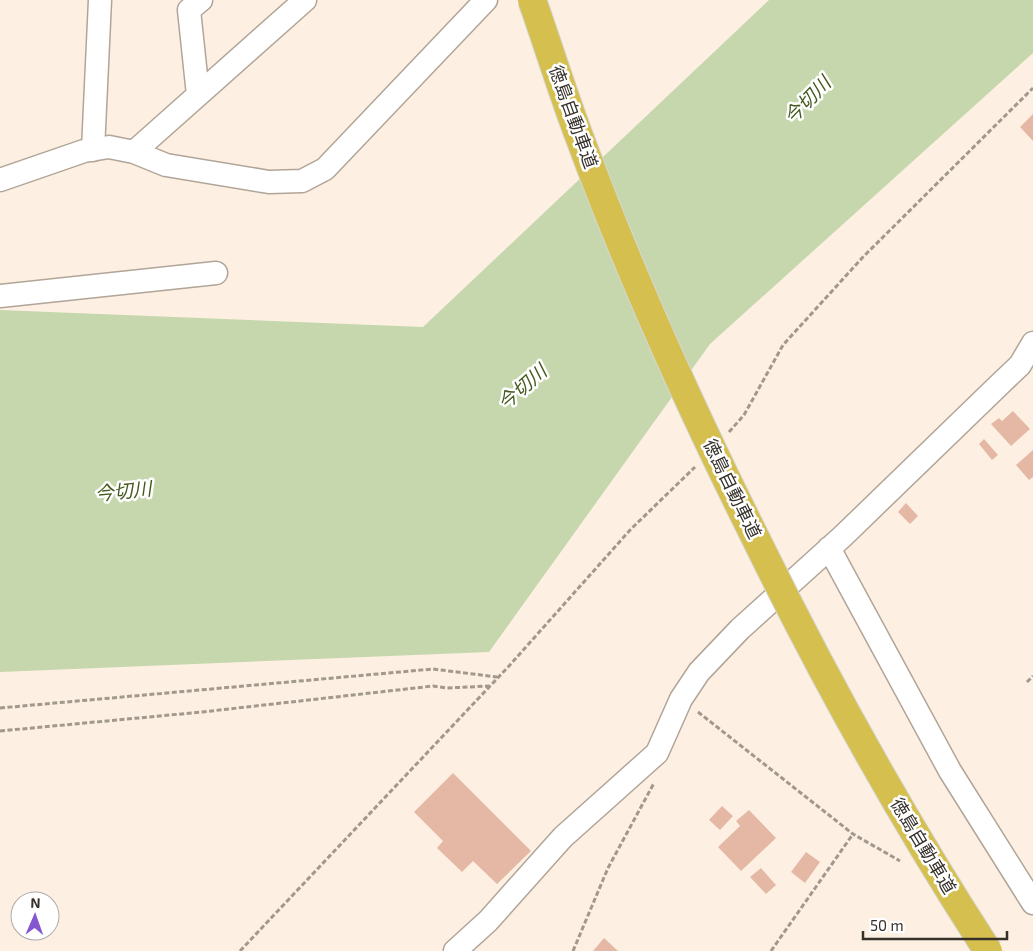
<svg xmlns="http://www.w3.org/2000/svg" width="1033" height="951" viewBox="0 0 1033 951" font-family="'Exo 2','Noto Sans JP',sans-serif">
  <rect width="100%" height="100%" fill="#fdf0e2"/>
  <path fill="#c6d7ae" d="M769,0H1033V53L710,344L489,652L0,672V310L423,327Z"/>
  <path fill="#e4b8a4" d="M1033,114V141L1020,127Z
    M1013,411L1030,429L1011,446L991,424L999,418L1002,421Z
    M984,439L998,455L992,460L979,444Z
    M1033,450V477L1029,480L1016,465Z
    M906,503L918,516L910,524L898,512Z
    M453,773L531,851L497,884L473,861L462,872L437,848L443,841L414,812Z
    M722,806L733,816L720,830L709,820Z
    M749,810L776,838L741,871L718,847L740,826L736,821Z
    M806,852L820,862L805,883L791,872Z
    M761,868L776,885L766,894L750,877Z
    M604,938L618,951H593Z"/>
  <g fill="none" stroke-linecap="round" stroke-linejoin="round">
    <defs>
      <path id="minor" d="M198,95L189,10L201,0
        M93,150L100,0
        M134,152L305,0
        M0,180L84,151L109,147L134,152L166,165L269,182L302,181L325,169L486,0
        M0,296L216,273
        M829,548L950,771L1033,903
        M455,951L488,921L563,837L657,753L681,699L699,672L740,629L843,536L999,385L1020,365L1033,343"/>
    </defs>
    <use href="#minor" stroke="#b1a598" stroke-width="25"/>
    <path stroke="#a2988e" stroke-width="3" stroke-dasharray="5 2.5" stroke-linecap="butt" d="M729,432L744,415L783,345L863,257L1033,88
      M1027,682L1033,676
      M0,708L433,669L497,677
      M698,712L853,834L900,861
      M0,731L202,712L433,686L447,688L489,686
      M240,951L509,666L631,529L695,467
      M573,951L608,868L654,783
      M771,951L853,834"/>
    <use href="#minor" stroke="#fff" stroke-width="22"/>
    <defs>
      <path id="highway-bridge" d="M532,0C548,45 562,91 579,136C629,272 689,405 754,535C824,678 901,817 988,951"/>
    </defs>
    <use href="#highway-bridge" stroke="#d7d6d4" stroke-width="30" stroke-linecap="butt"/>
    <use href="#highway-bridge" stroke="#d5c04f" stroke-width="28"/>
  </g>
  <g text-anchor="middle" stroke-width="5" stroke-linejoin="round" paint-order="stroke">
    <g font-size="18" fill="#35302a" stroke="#fff">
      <text transform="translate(573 117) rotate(70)" y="6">徳島自動車道</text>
      <text transform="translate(732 489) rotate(64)" y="6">徳島自動車道</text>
      <text transform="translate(923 846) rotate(59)" y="6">徳島自動車道</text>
    </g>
    <g font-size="19" font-style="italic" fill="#45591d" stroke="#fff">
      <text transform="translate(807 100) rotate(-46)" y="7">今切川</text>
      <text transform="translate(522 387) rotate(-41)" y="7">今切川</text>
      <text transform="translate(123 491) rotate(-6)" y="7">今切川</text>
    </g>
  </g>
  <g transform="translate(35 916) rotate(2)"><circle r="24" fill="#ffffff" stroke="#aeacaa"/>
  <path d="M0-4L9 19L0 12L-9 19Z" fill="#8457d0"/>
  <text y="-8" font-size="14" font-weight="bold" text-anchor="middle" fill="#35302a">N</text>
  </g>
  <path d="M863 931v8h144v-8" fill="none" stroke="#35302a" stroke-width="2.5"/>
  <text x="870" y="931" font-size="15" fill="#35302a" stroke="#ffffff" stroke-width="4" paint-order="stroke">50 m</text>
</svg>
